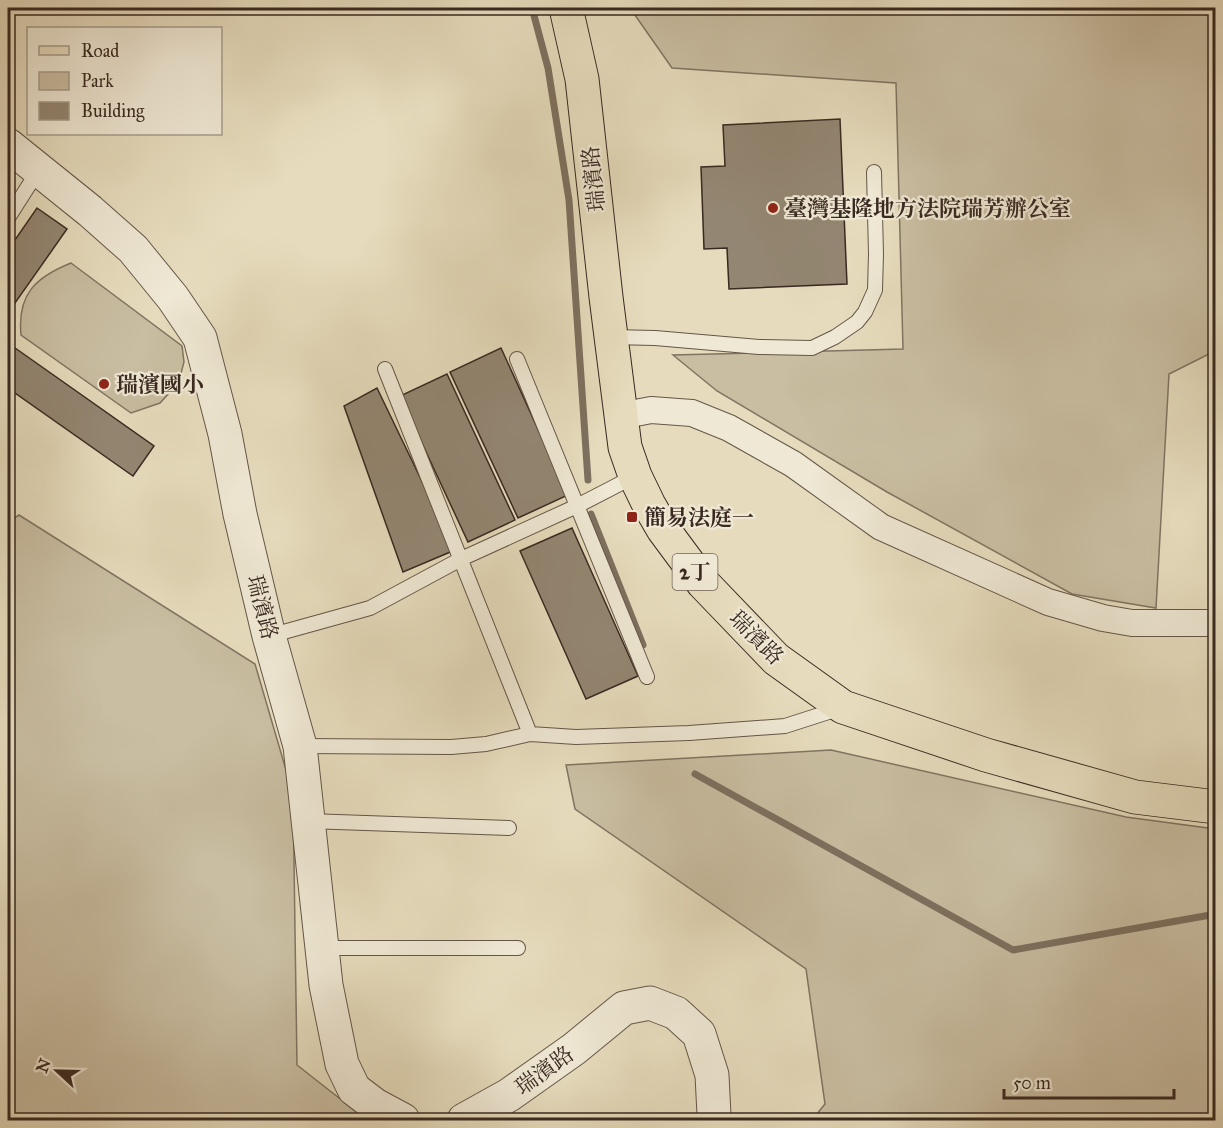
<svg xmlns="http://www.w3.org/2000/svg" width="1223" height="1128" viewBox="0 0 1223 1128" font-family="'IM FELL Great Primer','Noto Serif TC',serif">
  <rect width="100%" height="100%" fill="#e6dcbd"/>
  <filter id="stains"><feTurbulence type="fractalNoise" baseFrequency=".00333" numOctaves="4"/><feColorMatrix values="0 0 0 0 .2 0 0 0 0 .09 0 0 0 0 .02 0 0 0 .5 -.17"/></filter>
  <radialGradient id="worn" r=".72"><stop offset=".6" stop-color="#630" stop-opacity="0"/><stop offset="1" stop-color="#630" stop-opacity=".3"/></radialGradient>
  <path fill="#c9bea2" stroke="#817462" stroke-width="1.5" d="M630,8H1215V351L1169,374L1156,608L1072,594L887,492L717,391L673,355L903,349L896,83L672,68Z
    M71,263L182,346L184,362L180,377L171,391L160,403L131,413L21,335C17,294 36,277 71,263Z
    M19,515L255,664L293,794L297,1065L367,1120H12L8,1109V522Z
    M831,750L1126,817L1215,829V1120H812L825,1104L806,969L575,809L566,765Z"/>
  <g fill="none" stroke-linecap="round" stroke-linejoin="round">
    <path stroke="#7d705f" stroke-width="7" d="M532,8L548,68L569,200L588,480
      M591,514L643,645
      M695,774L1013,950L1216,914"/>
  </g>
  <path fill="#938672" stroke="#392921" stroke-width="1.5" d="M840,119L847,284L729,289L727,248L704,249L701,167L725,166L723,125Z
    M37,208L67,229L8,313V250Z
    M8,343L154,446L133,476L8,388Z
    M501,348L568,495L518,518L450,372Z
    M447,374L515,520L468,542L400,396Z
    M377,388L455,550L403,572L344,406Z
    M572,528L638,676L586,699L520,551Z"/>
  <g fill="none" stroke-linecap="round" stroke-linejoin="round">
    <defs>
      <path id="service" d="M8,218L38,171
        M611,337L655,338L759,347L812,348L835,337L857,322L865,312L875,290L876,254L874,172
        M517,359L647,677
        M385,369L530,734
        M269,636L370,608L461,559L577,506L635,476
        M300,746L451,747L486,744L530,734L576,737L689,733L785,726L841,708
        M308,821L509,828
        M322,948H518"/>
      <path id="minor" d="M620,416L651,410L692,413L729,428L793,464L881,527L1048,602L1103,618L1132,623H1216"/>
      <path id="tertiary" d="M8,145L90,211L133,249L173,298L200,338L225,434L240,514L269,636L300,746L326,985L342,1064L354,1089L375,1105L403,1120
        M464,1120L509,1095L574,1049L624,1008L650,1003L676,1013L699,1034L712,1075L714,1115L713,1120"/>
      <path id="primary" d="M566,8L582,79L606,297L625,447L635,476L649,505L663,529L703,583L776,659L843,707L986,755L1135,797L1216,807"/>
    </defs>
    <use href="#service" stroke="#645648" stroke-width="16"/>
    <use href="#minor" stroke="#645648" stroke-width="28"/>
    <use href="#tertiary" stroke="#645648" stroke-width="35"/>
    <use href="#primary" stroke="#392921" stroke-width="35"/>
    <use href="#service" stroke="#efe8d4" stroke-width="14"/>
    <use href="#minor" stroke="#efe8d4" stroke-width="26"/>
    <use href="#tertiary" stroke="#efe8d4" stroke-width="33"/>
    <use href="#primary" stroke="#e6dcbd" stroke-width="33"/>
  </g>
  <g fill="#8f2418" stroke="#efe8d4" stroke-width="2">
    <circle cx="773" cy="208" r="6"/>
    <circle cx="104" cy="384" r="6"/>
    <rect x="626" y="511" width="12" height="12" rx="3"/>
  </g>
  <g text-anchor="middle" stroke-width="4.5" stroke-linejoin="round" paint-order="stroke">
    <rect fill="#efe8d4" stroke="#706257" stroke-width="1.5" x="672.5" y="554" width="45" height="36" rx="4.5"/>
    <g font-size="21" font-weight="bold" fill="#392921">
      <text x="695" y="579">2丁</text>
    </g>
    <g font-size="22" fill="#392921" stroke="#efe8d4">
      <text transform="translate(593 179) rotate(-96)" y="8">瑞濱路</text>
      <text transform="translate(263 607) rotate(76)" y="8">瑞濱路</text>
      <text transform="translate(757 637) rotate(45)" y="8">瑞濱路</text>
      <text transform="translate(544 1070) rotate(-36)" y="8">瑞濱路</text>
    </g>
    <g font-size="22" font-weight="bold" fill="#392921" stroke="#efe8d4" text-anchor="start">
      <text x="785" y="216">臺灣基隆地方法院瑞芳辦公室</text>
      <text x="116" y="392">瑞濱國小</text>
      <text x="644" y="525">簡易法庭一</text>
    </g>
  </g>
  <rect width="1223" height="1128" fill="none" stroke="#e6dcbd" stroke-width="30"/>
  <rect x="9" y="9" width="1205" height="1110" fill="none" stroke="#392921" stroke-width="3"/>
  <rect x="15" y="15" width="1193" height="1098" fill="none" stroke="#392921" stroke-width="1.5"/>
  <rect x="27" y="27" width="195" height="108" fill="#efe8d4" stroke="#a69c8c" stroke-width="1.5"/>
  <rect x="39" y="46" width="30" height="9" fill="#e6dcbd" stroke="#a69c8c" stroke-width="1.5"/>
  <text x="81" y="57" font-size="18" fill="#392921">Road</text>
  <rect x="39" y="72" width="30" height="18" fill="#c9bea2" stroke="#a69c8c" stroke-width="1.5"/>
  <text x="81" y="87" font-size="18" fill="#392921">Park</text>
  <rect x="39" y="102" width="30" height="18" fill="#938672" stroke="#a69c8c" stroke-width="1.5"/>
  <text x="81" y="117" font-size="18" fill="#392921">Building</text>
  <g transform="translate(57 1071) rotate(292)" stroke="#efe8d4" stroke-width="4.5" paint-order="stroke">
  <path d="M0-4.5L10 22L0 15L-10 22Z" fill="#392921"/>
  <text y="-9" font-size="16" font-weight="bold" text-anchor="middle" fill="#392921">N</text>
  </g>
  <path d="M1004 1089v9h170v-9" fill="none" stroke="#392921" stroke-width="3"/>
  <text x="1013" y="1089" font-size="18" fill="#392921" stroke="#efe8d4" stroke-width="4.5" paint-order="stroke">50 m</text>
  <rect width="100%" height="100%" filter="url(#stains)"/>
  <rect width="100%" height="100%" fill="url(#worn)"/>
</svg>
